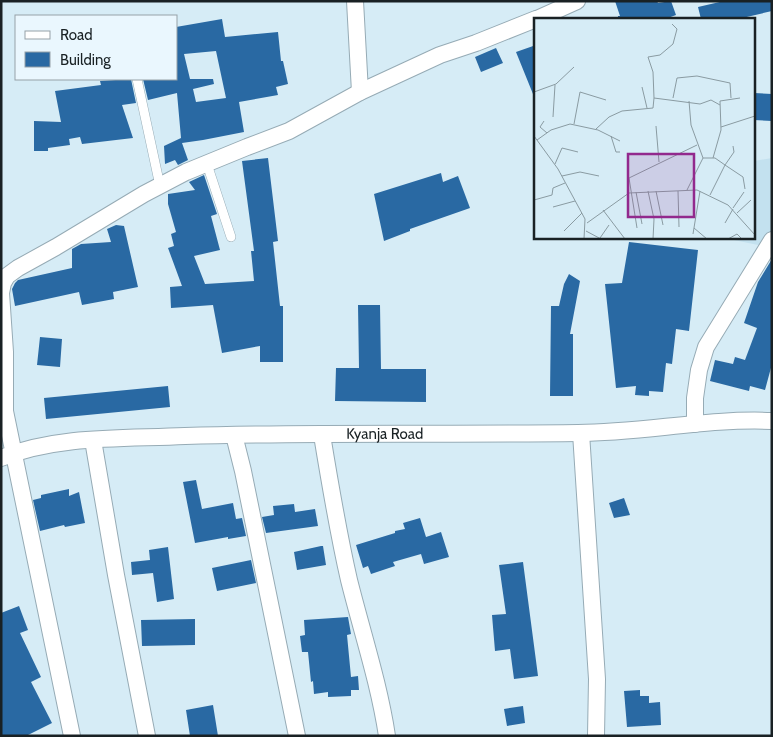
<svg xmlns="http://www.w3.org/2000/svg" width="773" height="737" viewBox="0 0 773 737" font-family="Cabin,sans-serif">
  <rect width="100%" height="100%" fill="#d6ecf6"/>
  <path fill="#c3e1ef" d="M772,158V232L763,246L724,238H754V161Z"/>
  <path fill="#2969a3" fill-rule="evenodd" d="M615,1H657L658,3L671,1L676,15L665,19H618V16H620Z
    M724,1H772V11L738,19H701L698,7Z
    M222,19L225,37L278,32L281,61H283L288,84L276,87L278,95L239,102L244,132L203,140L182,143L188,160L178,165L175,160L165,164L164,146L181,138L177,93L148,100L143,79H176V27ZM216,51L226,98L196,102L193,89L214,84L213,79H190L184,54Z
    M536,45V99H535L516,52Z
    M496,48L503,63L481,72L475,57Z
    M131,79L136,103L122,105L133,138L82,144L80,137L69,139L70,145L48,148V151H34V121L61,122L55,91L101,85L100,81Z
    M754,93L772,94V121L754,120Z
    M268,158L278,241L273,242L280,306H283V362H260V346L222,353L213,305L171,308L170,287L182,286L168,248L174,246L171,234L176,232L168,204V194L195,190L189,182L204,175L217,214L211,216L220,250L194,256L205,284L254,281L251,251H254L242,161Z
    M441,173L443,182L458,176L470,208L410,229V231L384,241L374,194Z
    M116,225L124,226L138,287L113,292L114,299L82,305L79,292L15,306L12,289L15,283L18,280L72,268V249L81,244L111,242L107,229Z
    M629,242L698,250L689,331L676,329L672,364L666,363L663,392L649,391V396L635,395L636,386L616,388L605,284L622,283Z
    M772,259V364L765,390L750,386L749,391L710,381L715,360L733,364L735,357L745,360L757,328L744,323L758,282Z
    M569,274L580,281L570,334H573V396H550L551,306H559L564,284Z
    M358,305H380L381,369H426V402L335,401L336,368H359Z
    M40,337L62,339L60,367L37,365Z
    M168,386L170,407L46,419L44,398Z
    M196,480L202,509L233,503L236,519L242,518L246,536L228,539V537L195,543L183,482Z
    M69,489V496L79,492L85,523L65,527L64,525L40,531L33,500L41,498V495Z
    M624,498L630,515L614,518L609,503Z
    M294,504L295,512L315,509L318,526L266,533L262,517L274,515L273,506Z
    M420,518L426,537L441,532L449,557L424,564L421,554L393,562L395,566L371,574L368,566L363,568L356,545L395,533V531L405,529L403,523Z
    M321,546H323L326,565L297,570L294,552Z
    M168,547L174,599L157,602L153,573L132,575L131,562L150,560L149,550Z
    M251,560L256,583L217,591L212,568Z
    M523,562L538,676L514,679L510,649L495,651L492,615L506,614L499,565Z
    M19,606L28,630L20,633L41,677L31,682L52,723L26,736H1V613Z
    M348,617L351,634L347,635L351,677L358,676L359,690H351V696L328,697V692L314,694L313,681L311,682L308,652H302L300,636L305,635L304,620Z
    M195,619V645L142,646L141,620Z
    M640,690V696H649V703L660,702L661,725L627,727L624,691Z
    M213,705L218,736H190L186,710Z
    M523,706L525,723L507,726L504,709Z"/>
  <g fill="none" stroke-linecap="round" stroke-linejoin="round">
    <defs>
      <path id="service" d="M137,79L160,186
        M207,164L231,237"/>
      <g id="minor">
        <path d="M355,1L360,92"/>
        <path d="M537,19L577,1"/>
        <path d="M695,424V398L699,370L706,347L772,240"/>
        <path d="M581,433L597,679L596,736"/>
        <path d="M234,435L243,471L297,736"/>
        <path d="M322,435C330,484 338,532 349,580C362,632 379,683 387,736"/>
        <path d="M93,440L116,575L147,736"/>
        <path id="s1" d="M1,458C59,435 124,439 185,436C316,432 447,435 578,433C643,433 707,418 772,421"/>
        <path d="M72,736L5,411V352L1,293L3,283L7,276L18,268L56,247L144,194L186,172L247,147L289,131L360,92L440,55L476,43L536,19"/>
      </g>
    </defs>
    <use href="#service" stroke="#96abb5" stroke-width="10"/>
    <use href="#minor" stroke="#96abb5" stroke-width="18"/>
    <use href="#service" stroke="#fff" stroke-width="9"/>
    <use href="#minor" stroke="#fff" stroke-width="16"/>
  </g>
  <g text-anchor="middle" stroke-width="5" stroke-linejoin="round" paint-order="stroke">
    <g font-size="15" fill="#192124" stroke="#eaf7fe">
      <text dy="5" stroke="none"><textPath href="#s1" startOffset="386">Kyanja Road</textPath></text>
    </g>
  </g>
  <g transform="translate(534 18)">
    <rect width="221" height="221" fill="#d6ecf6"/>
    <path fill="none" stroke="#8a9ba2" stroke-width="1" d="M108,69L113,90M0,74L22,66L40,49M120,80L119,54L114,39L126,37L139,26L143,11L138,6M139,80L143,60L163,58L196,65L197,80M155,83L157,107L169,140M19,99L21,67M10,103L6,109L13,115M40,106L46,74L72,82M122,108L125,144M187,109L221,98M62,111L75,99L88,93L119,90L120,80L166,86L177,82L186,87M0,118L24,151L51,201L50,221M77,118L82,134H86M3,122L17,112L36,106L64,112L86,123M179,140L187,112L186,83L206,80M21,146L28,130L44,134M191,147L209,159L211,171M191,147L200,134L199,128M28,158L46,154L65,158M153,172L169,140H181L191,147L176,177M114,173L120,201L119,221M122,173L129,207M144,173L145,209M102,174L108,206M0,182L18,177L19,170L31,165M19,189L41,183M199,190L210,174M69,192L91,221M203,195L217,182M53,205L95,175L163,172L194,187L221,217M191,205L199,191M103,210L95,160L163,127M160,210L173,221M30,213L48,195M52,213L67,221M159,216L166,173M66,220L75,207M194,221L203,216L208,221"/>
    <path fill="#92298d" fill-opacity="0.15" stroke="#92298d" stroke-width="2.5" d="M94,136H160V199H94Z"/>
    <rect width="221" height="221" fill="none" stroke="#192124" stroke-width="2.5"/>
  </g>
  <rect width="773" height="737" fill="none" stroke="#192124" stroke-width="5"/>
  <rect x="15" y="15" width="162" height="65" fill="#eaf7fe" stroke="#96a1a7"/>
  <rect x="25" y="31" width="25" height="8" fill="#ffffff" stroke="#96a1a7"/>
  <text x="60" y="40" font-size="15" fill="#192124">Road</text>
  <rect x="25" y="52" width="25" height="15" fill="#2969a3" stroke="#96a1a7"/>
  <text x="60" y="65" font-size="15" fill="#192124">Building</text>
</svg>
